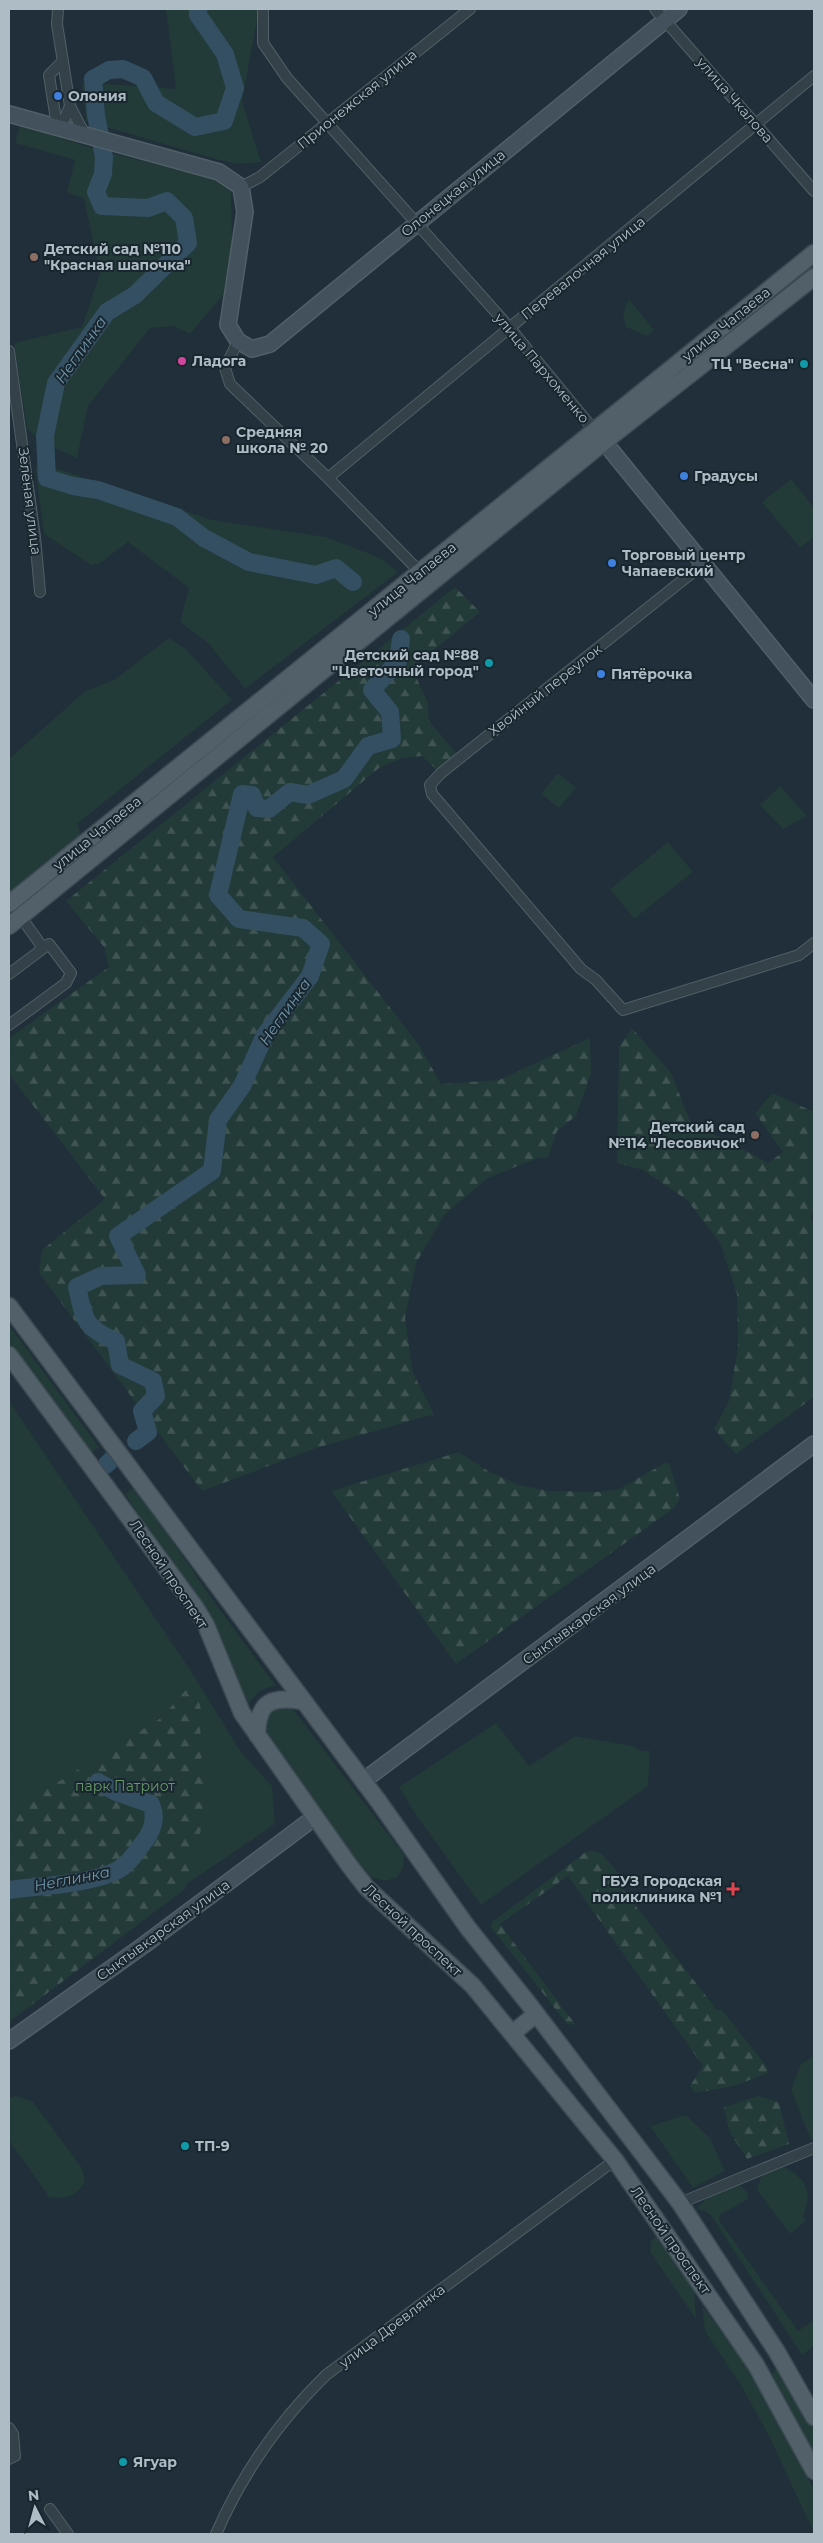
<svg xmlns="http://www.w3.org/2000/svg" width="823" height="2543" viewBox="0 0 823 2543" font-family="Montserrat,sans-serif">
  <defs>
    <pattern id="forest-firs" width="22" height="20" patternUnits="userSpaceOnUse" patternTransform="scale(1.25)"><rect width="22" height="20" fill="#223a38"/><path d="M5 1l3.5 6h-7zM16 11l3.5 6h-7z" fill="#405553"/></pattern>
  </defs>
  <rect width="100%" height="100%" fill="#202f39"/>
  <path fill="#223a38" d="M166,9H259L242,101L261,162L238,164L215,159L86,121L82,82L176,89Z
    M20,125L92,148L216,180L231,192L232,242L223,295L190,334L173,326L150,328L88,406L77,458L46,444L27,429L14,343L82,327L100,273L84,199L67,192L75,160L15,143Z
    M629,299L654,330L647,336L626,327L623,314Z
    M40,463L212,520L326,537L380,558L398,572L245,689L208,643L180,622L189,588L128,542L99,564L91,565L44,534L35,468Z
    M791,479L814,508V537L800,548L762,502Z
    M169,638L186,649L232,700L77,824L81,834L10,891L9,759L85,691L114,680Z
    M558,773L576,788L559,808L541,794Z
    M780,786L807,816L783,829L760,805Z
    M668,842L693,872L634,919L610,889Z
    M9,1325L99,1447L88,1455L9,1348Z
    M9,1401L189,1668L241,1752L272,1786L275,1824L97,1945L9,2013Z
    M135,1487L210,1596L276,1686C259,1688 255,1695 246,1708L208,1620L125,1494Z
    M277,1704L293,1709L404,1855L403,1868L398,1877L385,1881L370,1877L261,1733L265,1707Z
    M496,1723L529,1766L575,1736L632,1746L641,1751H650L648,1786L481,1905L416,1815L399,1787Z
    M814,2056V2139L811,2140L791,2090L801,2064Z
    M17,2096L33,2102L82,2168L85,2181C76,2197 66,2200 49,2197L9,2140V2098Z
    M686,2115L710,2138L725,2171L693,2188L650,2126Z
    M782,2166C806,2178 814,2191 803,2216L806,2221L790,2234L757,2190L762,2174Z
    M738,2184L747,2192L748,2199L720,2215L719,2220L798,2331L814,2320V2346L802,2355L710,2214L697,2208L708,2197Z
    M658,2234L675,2256L679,2270L694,2289L696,2319L650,2252L651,2241Z
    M702,2305L754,2376L814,2489V2533L770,2438L742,2387L705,2331Z
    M774,2370L782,2371L814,2429V2458L771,2377Z"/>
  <path fill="url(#forest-firs)" d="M455,587L480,612L412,668L428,703L429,721L457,754L438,771L422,756L402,758L379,768L273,857L419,1045L441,1084L499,1080L590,1038L591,1073L576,1116L557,1131L548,1158H538L488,1178L445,1214L416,1263L405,1318L413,1373L434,1414L316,1448L202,1491L39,1273L42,1250L105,1199L9,1074V1038L109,967L104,947L66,901Z
    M632,1028L671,1073L690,1121L768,1163L783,1152L755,1113L773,1093L814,1112V1209L811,1217L814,1226V1397L736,1454L714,1429L729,1401L738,1347L737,1294L720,1243L687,1200L643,1170L617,1163L619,1047Z
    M459,1452L488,1471L519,1485L549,1491L601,1492L619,1489L665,1463H669L680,1499L674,1508L456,1664L331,1491Z
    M194,1681L201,1710L200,1744L207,1807L185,1889L9,2022V1807L50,1787L161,1718Z
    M592,1851L601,1853L623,1878L618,1883L717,2010H722L767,2067L768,2073L734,2086L695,2093L690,2086L703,2066L568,1876L500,1924L575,2024L568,2025L491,1927L492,1922L586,1852Z
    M758,2096L779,2102L789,2144L747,2159L729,2131L724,2107Z"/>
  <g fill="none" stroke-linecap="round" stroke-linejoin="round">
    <path stroke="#334f61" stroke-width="18" d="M198,9V15L225,54L235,88L224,121L195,127L156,103L143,78L123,69L109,70L93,79L96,115L104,157L103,174L96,192L102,206L148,208L167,201L184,218L188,243L135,295L107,312L56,383L45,436L47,478L73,486L98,490L177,517L204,538L249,562L316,575L336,568L353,582
      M136,1441L148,1432L142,1411L156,1396L153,1381L120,1365L116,1341C84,1328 84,1319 77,1287L101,1276L137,1275L118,1236L212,1171L218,1120L242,1086L265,1035L310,976L321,944L303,928L239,919L218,895L242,794L252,795L257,808L269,809L290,792L308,795L344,779L368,746L392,739L390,712L372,690L398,661L401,639
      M106,1465L112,1459
      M9,1890C38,1886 90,1884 116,1871C127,1866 136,1853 143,1843C153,1831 157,1818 151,1804L116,1792L98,1782"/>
    <defs>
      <path id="street" d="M58,9L57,24L70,106L84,133
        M263,9V43L287,78L510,328L594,430
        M655,9L814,191
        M57,126L49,75L63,61
        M57,126L63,122L70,106
        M241,187L260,177L470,9
        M238,341L225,368L230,384L328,478L420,572
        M9,351L35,537L40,592
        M328,478L814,76
        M703,564L441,773L430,785L432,794L581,969L596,980L623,1010L799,955L814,943
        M21,917L43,948
        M9,974L49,944L71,973L66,983L9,1025
        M680,2203L814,2148
        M9,2428L13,2434L15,2456L9,2459
        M50,2509L68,2534
        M216,2534C242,2474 280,2420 326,2375L615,2160"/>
      <path id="secondary" d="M9,114L219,172L241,187L245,212L228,325L238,341L252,349L270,344L679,9
        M597,433L814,700
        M363,1781L814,1444
        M9,2041L144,1945L315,1817"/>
      <path id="primary" d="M9,904L814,253
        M9,926L604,442L814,277
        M9,1306L379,1802L468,1928L528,2003L680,2203L777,2352L814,2417
        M9,1355L195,1607L206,1625L242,1713L349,1865L366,1887L473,1986L615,2160L756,2365L814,2471
        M257,1735C258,1702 270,1696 302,1701
        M513,2033L536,2014"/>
    </defs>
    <use href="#street" stroke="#515f67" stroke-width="12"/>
    <use href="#secondary" stroke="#515f67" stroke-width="18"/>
    <use href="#primary" stroke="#3d4a53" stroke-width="19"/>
    <use href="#street" stroke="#344149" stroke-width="10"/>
    <use href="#secondary" stroke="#42515c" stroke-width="15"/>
    <use href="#primary" stroke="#526069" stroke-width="16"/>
  </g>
  <g fill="#3f7fe0" stroke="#19262e" stroke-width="2">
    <circle cx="58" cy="96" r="5"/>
    <circle cx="684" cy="476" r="5"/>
    <circle cx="612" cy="563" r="5"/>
    <circle cx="601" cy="674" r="5"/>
  </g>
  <g fill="#8d6e63" stroke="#19262e" stroke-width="2">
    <circle cx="34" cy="257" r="5"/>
    <circle cx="226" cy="440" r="5"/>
    <circle cx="755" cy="1135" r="5"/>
  </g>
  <circle fill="#d1479c" stroke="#19262e" stroke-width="2" cx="182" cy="361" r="5"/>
  <g fill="#0f9aa8" stroke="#19262e" stroke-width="2">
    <circle cx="804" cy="364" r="5"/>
    <circle cx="489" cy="663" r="5"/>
    <circle cx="185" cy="2146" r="5"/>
    <circle cx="123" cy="2462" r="5"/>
  </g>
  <path fill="#e0444e" stroke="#19262e" stroke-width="2" d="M730.5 1881.5h5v5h5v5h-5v5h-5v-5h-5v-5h5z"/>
  <g text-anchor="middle" stroke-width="4" stroke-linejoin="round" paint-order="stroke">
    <g font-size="14" font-weight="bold" fill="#aebcc6" stroke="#19262e" text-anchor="start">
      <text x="68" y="101">Олония</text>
      <text x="44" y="254">Детский сад №110<tspan x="44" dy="16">"Красная шапочка"</tspan></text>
      <text x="192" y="366">Ладога</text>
      <text x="794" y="369" text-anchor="end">ТЦ "Весна"</text>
      <text x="236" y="437">Средняя<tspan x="236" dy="16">школа № 20</tspan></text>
      <text x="694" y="481">Градусы</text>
      <text x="622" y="560">Торговый центр<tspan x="622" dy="16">Чапаевский</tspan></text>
      <text x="479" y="660" text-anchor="end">Детский сад №88<tspan x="479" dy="16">"Цветочный город"</tspan></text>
      <text x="611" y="679">Пятёрочка</text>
      <text x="745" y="1132" text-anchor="end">Детский сад<tspan x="745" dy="16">№114 "Лесовичок"</tspan></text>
      <text x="722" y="1886" text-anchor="end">ГБУЗ Городская<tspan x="722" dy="16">поликлиника №1</tspan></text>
      <text x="195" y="2151">ТП-9</text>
      <text x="133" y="2467">Ягуар</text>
    </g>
    <g font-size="14" fill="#aebcc6" stroke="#19262e">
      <text transform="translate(357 99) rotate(-39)" y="5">Прионежская улица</text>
      <text transform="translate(735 100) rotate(49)" y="5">улица Чкалова</text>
      <text transform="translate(453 193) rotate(-39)" y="5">Олонецкая улица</text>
      <text transform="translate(583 268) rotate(-39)" y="5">Перевалочная улица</text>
      <text transform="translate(726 324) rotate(-39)" y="5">улица Чапаева</text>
      <text transform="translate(542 368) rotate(50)" y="5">улица Пархоменко</text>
      <text transform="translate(30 501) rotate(83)" y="5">Зелёная улица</text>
      <text transform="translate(412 579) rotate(-39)" y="5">улица Чапаева</text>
      <text transform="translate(545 690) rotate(-38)" y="5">Хвойный переулок</text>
      <text transform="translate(97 833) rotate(-39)" y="5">улица Чапаева</text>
      <text transform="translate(169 1574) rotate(56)" y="5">Лесной проспект</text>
      <text transform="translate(589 1614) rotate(-36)" y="5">Сыктывкарская улица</text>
      <text transform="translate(163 1930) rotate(-36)" y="5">Сыктывкарская улица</text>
      <text transform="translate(413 1930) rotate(43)" y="5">Лесной проспект</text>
      <text transform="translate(671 2240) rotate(55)" y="5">Лесной проспект</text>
      <text transform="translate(392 2326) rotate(-37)" y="5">улица Древлянка</text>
    </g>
    <g font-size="14" fill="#659667" stroke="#19262e">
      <text x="125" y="1791">парк Патриот</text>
    </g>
    <g font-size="15" font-style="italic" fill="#6e94aa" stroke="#19262e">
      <text transform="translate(81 350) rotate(-55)" y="5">Неглинка</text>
      <text transform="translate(285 1012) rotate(-55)" y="5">Неглинка</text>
      <text transform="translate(72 1879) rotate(-11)" y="5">Неглинка</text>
    </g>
  </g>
  <rect width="823" height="2543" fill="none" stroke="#aebcc6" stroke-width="20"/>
  <g transform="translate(35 2508) rotate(354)" stroke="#19262e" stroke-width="4" paint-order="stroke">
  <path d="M0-4L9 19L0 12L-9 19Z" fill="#aebcc6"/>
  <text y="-8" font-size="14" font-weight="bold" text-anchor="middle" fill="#aebcc6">N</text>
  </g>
</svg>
